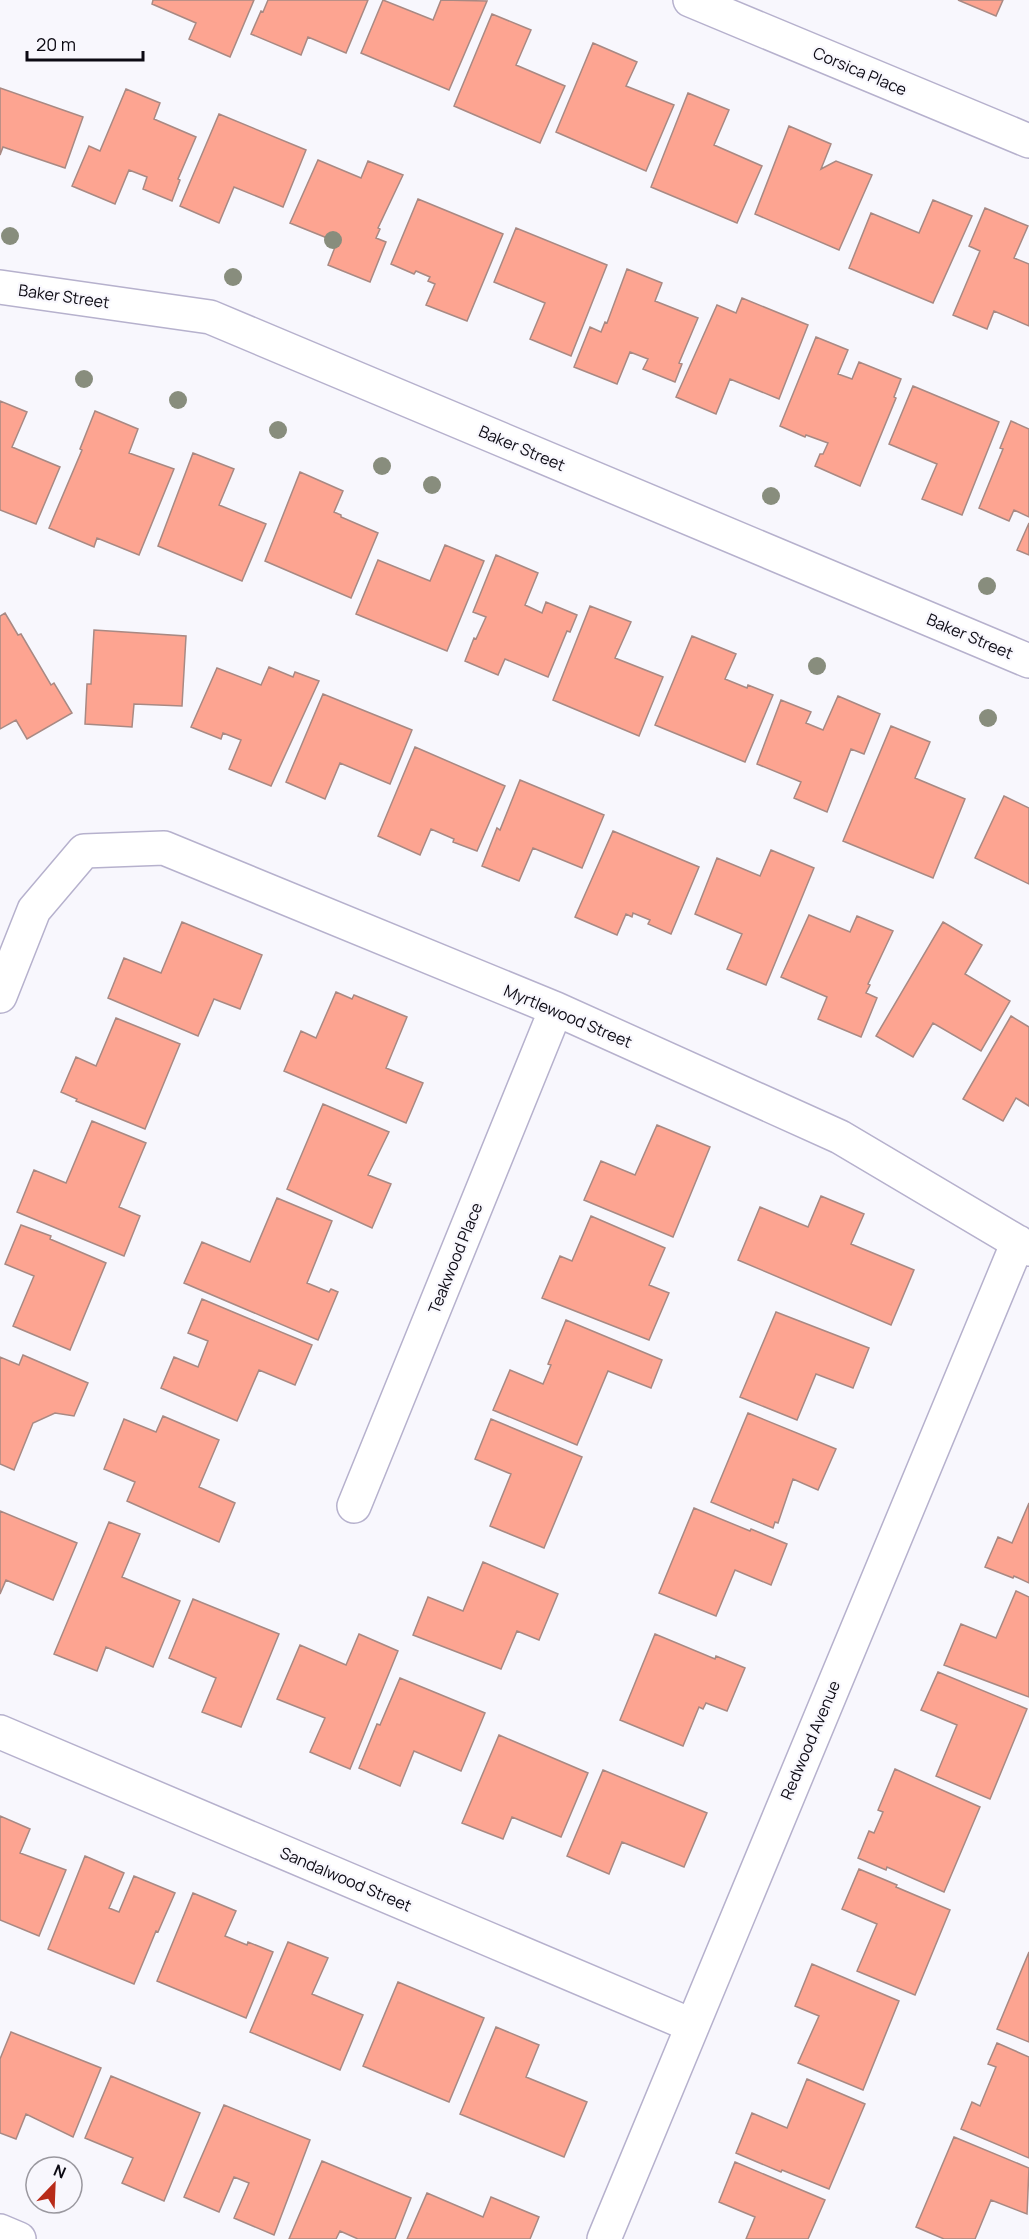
<svg xmlns="http://www.w3.org/2000/svg" width="1029" height="2239" viewBox="0 0 1029 2239" font-family="Manrope,sans-serif">
  <rect width="100%" height="100%" fill="#f8f7fd"/>
  <path fill="#fda491" stroke="#a88983" stroke-width="1.5" d="M153,0H254L230,57L189,39L196,23L152,4Z
    M268,0H368L346,53L308,37L301,55L251,34L261,11L263,12Z
    M383,0L433,20L441,0L487,1L449,90L361,53Z
    M958,0H1003L996,16Z
    M492,14L531,30L516,65L565,86L540,143L454,106Z
    M593,43L637,62L626,86L674,105L646,171L556,132Z
    M0,88L83,117L65,168L3,147L0,155Z
    M126,89L160,103L154,119L196,137L178,179L180,180L172,201L143,189L147,177L129,170L115,204L72,186L89,146L100,151Z
    M688,93L729,110L714,145L762,166L737,223L651,187Z
    M219,114L306,150L283,207L234,187L219,223L180,206Z
    M789,126L831,144L821,169L836,161L872,175L839,250L755,214Z
    M318,160L361,178L368,161L403,175L378,228L380,229L376,238L386,242L370,282L328,265L337,242L290,223Z
    M418,199L503,234L467,321L426,305L435,284L428,281L430,277L416,271L414,274L391,264Z
    M933,200L972,216L933,303L849,268L871,213L919,233Z
    M985,208L1028,226L1014,258L1029,264V326L994,311L987,329L953,315L980,251L969,246Z
    M516,228L607,265L571,356L530,339L545,303L494,282Z
    M627,269L662,283L655,301L698,318L679,363L682,364L675,382L643,369L648,359L630,352L617,384L574,367L590,327L601,332L605,322L607,323Z
    M742,298L808,325L779,399L730,379L716,414L676,397L717,305L736,313Z
    M816,337L848,350L838,374L852,379L859,362L901,379L894,397L896,398L860,486L815,466L820,454H823L828,443L806,435L805,437L780,426Z
    M913,386L999,422L962,515L922,499L937,464L889,444Z
    M0,401L27,412L12,447L60,467L36,524L0,510Z
    M95,411L138,429L129,453L174,469L139,555L97,538L94,547L49,528L82,450L80,449Z
    M1011,421L1029,429V517L1014,510L1009,521L979,508L1003,449L1000,448Z
    M193,453L234,469L219,505L266,524L242,581L158,546Z
    M300,472L343,491L334,512L341,515V517L378,533L351,598L265,561Z
    M1029,523V555L1017,550Z
    M445,545L484,561L447,651L356,614L378,560L430,581Z
    M496,555L538,573L525,605L542,613L546,602L577,615L570,632L567,631L548,677L505,659L498,675L465,661L474,638L476,639L486,617L473,612Z
    M590,606L631,622L615,658L663,677L639,736L553,700Z
    M5,613L18,635L21,634L51,685L54,683L72,713L27,739L16,720L0,729V616Z
    M94,630L186,636L182,706L134,704L132,727L85,724L87,684H91Z
    M692,636L736,654L725,679L747,688L748,685L773,695L745,762L655,725Z
    M269,667L293,677L295,672L319,681L271,786L229,769L241,740L223,733L221,739L191,727L217,668L261,685Z
    M323,694L412,730L390,784L340,763L325,799L286,782Z
    M838,696L880,714L864,754L851,749L827,812L794,798L801,782L757,764L781,700L811,712L806,723L823,730Z
    M891,726L930,742L915,778L965,799L933,878L843,841Z
    M415,747L505,786L477,851L453,842L454,839L431,829L420,855L378,836Z
    M520,780L604,815L582,868L533,848L519,881L482,866L497,828L500,830Z
    M1004,796L1029,808V884L975,858Z
    M613,831L699,867L671,934L648,924L650,920L633,913L632,917L626,914L617,935L575,917Z
    M771,850L814,868L766,985L727,969L742,934L695,914L717,858L760,876Z
    M809,915L850,932L857,916L893,931L868,984L870,985L866,993L877,998L861,1037L818,1019L827,997L781,977Z
    M182,922L262,955L240,1009L214,999L198,1036L108,998L124,958L161,973Z
    M943,922L982,945L965,974L1010,1001L981,1051L933,1023L913,1057L876,1036Z
    M336,992L352,999L354,995L407,1017L386,1068L423,1083L406,1123L284,1071L301,1031L316,1038Z
    M1011,1016L1029,1027V1106L1016,1098L1003,1121L963,1099Z
    M116,1018L180,1044L145,1129L76,1101L77,1099L61,1092L76,1057L96,1066Z
    M323,1104L389,1132L368,1175L391,1184L372,1228L287,1189Z
    M92,1121L146,1143L119,1207L140,1216L124,1256L17,1212L34,1170L66,1183Z
    M657,1125L710,1147L673,1237L584,1200L601,1161L635,1175Z
    M821,1196L864,1214L851,1244L914,1270L891,1325L738,1260L760,1207L808,1227Z
    M277,1198L332,1221L307,1283L329,1292L331,1289L338,1292L318,1340L184,1283L202,1242L250,1262Z
    M591,1216L665,1248L649,1285L669,1293L649,1340L542,1298L560,1256L572,1261Z
    M21,1225L51,1236L50,1239L106,1263L70,1350L13,1326L34,1276L5,1264Z
    M202,1299L312,1345L295,1385L259,1370L237,1421L161,1388L174,1357L198,1367L208,1341L188,1333Z
    M776,1312L869,1348L853,1388L816,1374L797,1420L740,1397Z
    M566,1320L662,1360L651,1388L608,1371L577,1445L493,1410L510,1370L543,1384L551,1365L548,1364Z
    M23,1355L88,1383L74,1416L55,1413L33,1423L14,1470L0,1464V1357L19,1365Z
    M748,1413L836,1449L818,1490L793,1479L778,1523L775,1522L773,1528L711,1502Z
    M163,1416L219,1440L199,1487L235,1503L219,1542L127,1501L135,1482L104,1469L124,1419L156,1432Z
    M491,1419L582,1457L544,1548L490,1526L511,1474L475,1459Z
    M1029,1503V1583L1014,1576L1013,1578L985,1567L998,1537L1012,1543Z
    M694,1508L750,1531L751,1529L787,1544L771,1585L735,1570L716,1616L659,1593Z
    M0,1511L77,1543L53,1600L6,1580L0,1594Z
    M109,1522L140,1534L122,1577L180,1601L153,1667L106,1647L97,1671L54,1654Z
    M483,1562L558,1594L539,1640L517,1631L501,1669L413,1635L428,1597L463,1611Z
    M1016,1591L1029,1597V1697L944,1665L961,1624L996,1638Z
    M193,1599L279,1634L241,1727L202,1712L216,1678L169,1658Z
    M359,1634L398,1651L350,1769L310,1752L325,1718L277,1699L300,1645L346,1665Z
    M655,1634L715,1659L716,1656L745,1668L727,1711L706,1703L703,1709L699,1707L683,1746L620,1720Z
    M938,1672L1027,1709L990,1799L936,1776L957,1725L921,1710Z
    M400,1678L485,1713L461,1771L414,1751L400,1786L359,1768L377,1724L380,1725Z
    M499,1735L588,1773L561,1837L512,1817L503,1839L462,1823Z
    M895,1769L980,1807L944,1892L887,1867L886,1870L858,1858L869,1831L874,1833L883,1812L878,1810Z
    M603,1770L707,1813L684,1867L622,1842L609,1874L567,1856Z
    M0,1816L30,1829L20,1853L66,1870L39,1936L0,1920Z
    M85,1856L124,1873L109,1908L119,1912L134,1876L175,1893L158,1932L156,1931L134,1984L48,1949Z
    M859,1869L897,1885L896,1887L950,1910L915,1995L857,1971L877,1924L842,1909Z
    M193,1893L236,1911L225,1936L247,1945L248,1942L273,1952L246,2018L157,1981Z
    M288,1942L328,1958L312,1994L363,2015L340,2070L250,2032Z
    M1029,1952V2042L997,2029Z
    M812,1964L899,2001L863,2090L798,2063L819,2016L795,2006Z
    M398,1982L484,2018L449,2102L363,2066Z
    M496,2027L539,2045L526,2077L587,2102L564,2157L460,2114Z
    M11,2032L101,2068L73,2137L26,2114L16,2139L0,2133V2059Z
    M997,2043L1029,2057V2158L961,2129L972,2102L980,2106L996,2067L988,2064Z
    M111,2076L200,2113L164,2201L122,2183L133,2158L85,2138Z
    M807,2079L865,2104L829,2189L782,2170L781,2172L736,2153L752,2113L787,2128Z
    M224,2105L310,2140L274,2235L234,2218L249,2183L234,2177L219,2212L184,2197Z
    M954,2137L1029,2168L1027,2214L991,2200L975,2239H944L916,2227Z
    M322,2161L411,2198L395,2239H358L340,2231L336,2239H289Z
    M735,2162L825,2200L808,2239H746L755,2217L719,2202Z
    M427,2193L483,2217L491,2197L539,2217L530,2239H407Z"/>
  <g fill="none" stroke-linecap="round" stroke-linejoin="round">
    <defs>
      <path id="street" d="M690,0L1029,141
        M0,996L34,910L84,851L164,848L556,1009L840,1137L1029,1249
        M354,1506L556,1009
        M0,1732L691,2025
        M0,2231L19,2239
        M604,2239L1018,1242"/>
      <path id="secondary" d="M0,287L210,317L1029,661"/>
    </defs>
    <use href="#street" stroke="#b6b1cd" stroke-width="36"/>
    <use href="#secondary" stroke="#b6b1cd" stroke-width="36"/>
    <use href="#street" stroke="#fff" stroke-width="33"/>
    <use href="#secondary" stroke="#fff" stroke-width="33"/>
  </g>
  <g fill="#888d7d">
    <circle cx="10" cy="236" r="9"/>
    <circle cx="333" cy="240" r="9"/>
    <circle cx="233" cy="277" r="9"/>
    <circle cx="84" cy="379" r="9"/>
    <circle cx="178" cy="400" r="9"/>
    <circle cx="278" cy="430" r="9"/>
    <circle cx="382" cy="466" r="9"/>
    <circle cx="432" cy="485" r="9"/>
    <circle cx="771" cy="496" r="9"/>
    <circle cx="987" cy="586" r="9"/>
    <circle cx="817" cy="666" r="9"/>
    <circle cx="988" cy="718" r="9"/>
  </g>
  <g text-anchor="middle" stroke-width="4.5" stroke-linejoin="round" paint-order="stroke">
    <g font-size="16" fill="#0c0a13" stroke="#f8f7fd">
      <text transform="translate(860 71) rotate(23)" y="6">Corsica Place</text>
      <text transform="translate(64 296) rotate(8)" y="6">Baker Street</text>
      <text transform="translate(522 448) rotate(23)" y="6">Baker Street</text>
      <text transform="translate(970 636) rotate(23)" y="6">Baker Street</text>
      <text transform="translate(568 1016) rotate(23)" y="6">Myrtlewood Street</text>
      <text transform="translate(455 1258) rotate(-68)" y="6">Teakwood Place</text>
      <text transform="translate(810 1740) rotate(-67)" y="6">Redwood Avenue</text>
      <text transform="translate(346 1879) rotate(23)" y="6">Sandalwood Street</text>
    </g>
  </g>
  <g transform="translate(54 2185) rotate(23)"><circle r="28" fill="#f8f7fd" stroke="#9a989f" stroke-width="1.5"/>
  <path d="M0-4.5L10 22L0 15L-10 22Z" fill="#b82b19"/>
  <text y="-9" font-size="16" font-weight="bold" text-anchor="middle" fill="#0c0a13">N</text>
  </g>
  <path d="M27 51v9h116v-9" fill="none" stroke="#0c0a13" stroke-width="3"/>
  <text x="36" y="51" font-size="18" fill="#0c0a13" stroke="#f8f7fd" stroke-width="4.5" paint-order="stroke">20 m</text>
</svg>
